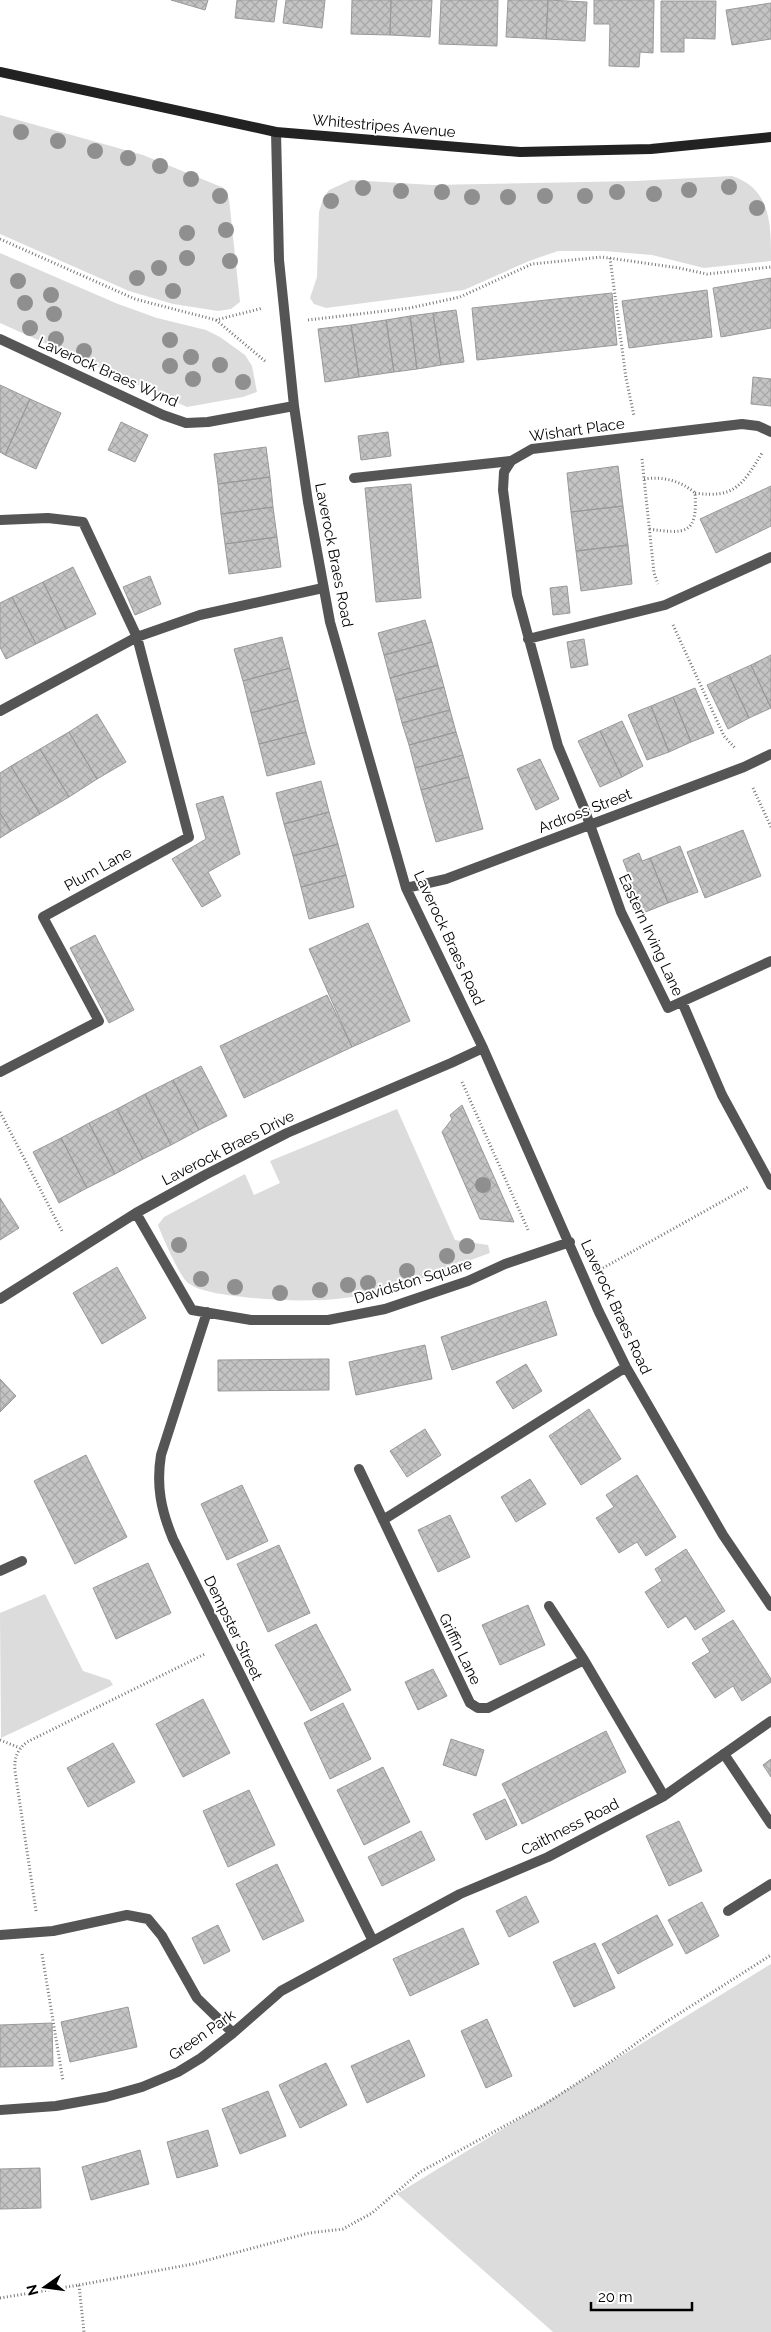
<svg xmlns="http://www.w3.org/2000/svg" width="771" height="2332" viewBox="0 0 771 2332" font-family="Raleway,sans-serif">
  <defs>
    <pattern id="building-cross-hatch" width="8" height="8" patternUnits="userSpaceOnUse" patternTransform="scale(1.25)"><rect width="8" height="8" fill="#c4c4c4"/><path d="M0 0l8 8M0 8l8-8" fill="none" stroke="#a7a7a7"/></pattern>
  </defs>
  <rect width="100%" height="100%" fill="#fff"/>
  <path fill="#dcdcdc" d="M0,115L143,155L224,188L229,199L240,302L231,309L218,311L173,304L129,291L0,234Z
    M732,176C771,189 771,223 771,261L704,268L652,255L604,251H558L529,261L464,290L326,308L314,304L310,298L317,277L319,212L323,198L329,190L351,180L432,185L635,181Z
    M0,253L118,304L157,318L206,330L220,337L245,355L252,366L257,392L243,397L187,407L0,323Z
    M397,1109L455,1240L488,1245L490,1253C456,1265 422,1280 386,1290C339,1303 291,1302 243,1297C228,1295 199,1292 188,1283C180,1277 162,1236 158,1225L164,1217L245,1174L254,1195L280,1183L270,1161Z
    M45,1594L83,1671L110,1680L113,1685L1,1738L0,1613Z
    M771,1964V2332H553L397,2194Z"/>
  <path fill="url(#building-cross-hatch)" stroke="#999" d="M171,0H208L205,10Z
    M237,0H277L274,22L235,18Z
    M286,0H325L322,28L283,23Z
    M352,0H391L390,35L351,34Z
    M391,0H432L430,37L390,35Z
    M441,0H498L497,46L439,44Z
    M508,0H548L546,39L506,37Z
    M548,0L587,2L585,41L546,39Z
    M594,0H654L653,53L640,52L639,67L609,66L610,24H594Z
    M661,1H716L715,39L684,38V52H661Z
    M771,3V39L732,45L726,10Z
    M771,278V328L721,337L713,288Z
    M707,290L712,337L629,348L622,301Z
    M612,293L617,345L477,360L472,308Z
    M456,310L464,362L441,365L433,313Z
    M433,313L441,365L417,369L410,316Z
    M410,316L417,369L394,372L386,320Z
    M386,320L394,372L359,377L351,325Z
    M351,325L359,377L325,382L318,329Z
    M753,377L771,379V406L751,404Z
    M0,385L30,399L5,455L0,452Z
    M30,399L61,413L36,469L5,455Z
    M121,422L148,435L135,462L108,450Z
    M388,432L391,456L361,460L358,436Z
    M266,447L270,477L218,484L214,454Z
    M618,466L623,506L571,512L567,473Z
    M270,477L273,507L221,514L218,484Z
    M411,484L421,598L376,602L365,488Z
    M771,486V526L716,553L700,519Z
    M623,506L628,545L576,551L571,512Z
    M273,507L277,537L225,544L221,514Z
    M277,537L281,567L229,574L225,544Z
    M628,545L632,584L581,591L576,551Z
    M73,567L96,614L66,629L43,582Z
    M150,576L161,604L135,615L123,587Z
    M43,582L66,629L36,644L12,597Z
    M567,586L570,613L553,615L550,588Z
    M12,597L36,644L6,659L0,647V603Z
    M425,620L432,642L384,655L378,633Z
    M282,637L290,668L243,681L234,649Z
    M584,639L588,665L571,668L567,642Z
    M432,642L438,665L390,678L384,655Z
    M771,655V708L751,665Z
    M438,665L444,687L396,700L390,678Z
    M751,665L771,708L749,718L729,675Z
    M290,668L298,700L251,713L243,681Z
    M729,675L749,718L728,729L707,685Z
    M444,687L450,710L402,723L396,700Z
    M695,688L714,733L691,742L673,697Z
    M673,697L691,742L669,752L651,706Z
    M298,700L306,732L259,744L251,713Z
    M651,706L669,752L647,760L628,715Z
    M450,710L456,732L409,745L402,723Z
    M97,714L126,762L97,779L69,732Z
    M622,721L643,766L622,777L600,731Z
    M600,731L622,777L600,787L578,741Z
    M69,732L97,779L69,797L40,749Z
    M306,732L315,764L267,776L259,744Z
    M456,732L463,755L415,768L409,745Z
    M40,749L69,797L40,814L11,766Z
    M463,755L469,777L421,790L415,768Z
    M540,759L559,799L536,810L517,769Z
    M11,766L40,814L11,831L0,813V773Z
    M469,777L483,829L436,842L421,790Z
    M321,781L329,812L284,824L276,793Z
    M223,796L240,854L208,872L221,896L202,907L172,859L206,839L196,804Z
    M329,812L338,844L293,856L284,824Z
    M0,813L11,831L0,838Z
    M743,830L761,876L705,898L687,852Z
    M338,844L346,875L301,887L293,856Z
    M680,846L698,892L668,903L650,858Z
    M639,853L642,861L650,858L668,903L643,913L623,860Z
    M346,875L354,907L309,919L301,887Z
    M368,923L410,1021L352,1047L309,949Z
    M95,935L134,1010L109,1023L70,948Z
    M327,995L352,1047L244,1098L220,1046Z
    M201,1066L227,1116L199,1130L173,1080Z
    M173,1080L199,1130L171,1145L145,1094Z
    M145,1094L171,1145L143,1159L117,1109Z
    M462,1105L514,1222L480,1219L442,1132L452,1119L450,1115Z
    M117,1109L143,1159L115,1174L89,1123Z
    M89,1123L115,1174L87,1188L61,1138Z
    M61,1138L87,1188L59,1203L33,1152Z
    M0,1198L19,1228L0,1240Z
    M117,1267L146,1318L102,1344L73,1293Z
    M546,1301L557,1335L452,1370L441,1337Z
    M425,1345L432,1379L356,1395L349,1362Z
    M329,1359V1390L218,1391V1360Z
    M526,1364L542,1391L513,1409L496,1382Z
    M0,1379L16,1396L0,1412Z
    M589,1409L621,1459L581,1485L549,1436Z
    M425,1429L441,1455L407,1477L390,1451Z
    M86,1455L127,1537L75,1564L34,1481Z
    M637,1475L676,1537L646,1556L637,1542L619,1553L596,1518L614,1507L606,1495Z
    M530,1479L546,1504L516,1522L501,1497Z
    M242,1485L268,1541L227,1560L201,1504Z
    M450,1515L470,1557L438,1572L418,1530Z
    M279,1545L310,1613L268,1632L237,1564Z
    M686,1549L725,1611L695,1630L686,1616L668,1628L645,1592L662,1581L655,1569Z
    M148,1563L171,1613L116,1639L93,1588Z
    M528,1605L545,1645L500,1665L482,1625Z
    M733,1620L771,1679V1682L742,1701L733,1686L715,1698L692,1663L710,1652L702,1639Z
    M316,1624L351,1690L311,1711L275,1645Z
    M433,1669L447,1696L418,1710L405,1682Z
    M203,1699L230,1753L183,1777L156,1724Z
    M343,1703L371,1759L330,1779L304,1723Z
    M606,1731L626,1772L522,1824L502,1784Z
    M451,1739L484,1750L476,1776L443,1765Z
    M113,1743L135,1782L88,1807L67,1768Z
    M771,1759V1777L763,1765Z
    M383,1767L410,1822L364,1845L337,1790Z
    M249,1790L275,1845L228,1867L203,1811Z
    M505,1799L517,1825L486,1840L473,1814Z
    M679,1821L702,1871L669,1886L646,1836Z
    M421,1831L435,1860L382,1886L368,1857Z
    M277,1864L304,1921L263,1940L236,1884Z
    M526,1896L539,1922L509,1937L496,1911Z
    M702,1902L719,1936L686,1954L668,1920Z
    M657,1915L673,1945L618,1974L602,1944Z
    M218,1925L230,1951L204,1964L192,1938Z
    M463,1928L479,1964L410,1996L393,1959Z
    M595,1943L615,1988L574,2007L553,1962Z
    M128,2007L137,2047L70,2062L61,2022Z
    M487,2019L512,2076L486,2088L461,2031Z
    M52,2023L53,2066L0,2067V2025Z
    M409,2040L425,2076L367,2103L351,2066Z
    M326,2063L347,2105L300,2128L279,2085Z
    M268,2091L286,2136L240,2154L222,2109Z
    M208,2130L218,2166L177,2178L167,2142Z
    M140,2150L149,2184L91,2200L82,2167Z
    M40,2168L41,2208L0,2209V2169Z"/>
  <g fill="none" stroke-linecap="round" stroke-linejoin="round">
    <path stroke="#777" stroke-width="3" stroke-dasharray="1 2.5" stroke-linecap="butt" d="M0,239L135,299L216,320L263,308
      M610,258L626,378L634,416
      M216,320L266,362
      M308,320L410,308L460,297L532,264L602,257L679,268L707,274L771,267
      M642,459L654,573L658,584
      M644,479C663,476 681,481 695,493C698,535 685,534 649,529
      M695,493C735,499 743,484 762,453
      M673,625L724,736L735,748
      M753,788L771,827
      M462,1082L529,1232
      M0,1112L63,1233
      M603,1268L748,1187
      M0,1740L20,1748
      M36,1911L15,1771C14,1758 17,1750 27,1742L205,1654
      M42,1954L63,2081
      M79,2285L193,2264L309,2233L343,2229L372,2213L420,2172L545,2104L610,2062L666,2022L771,1955
      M0,2298L79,2285L84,2332"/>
    <path stroke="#555" stroke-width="10" d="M354,478L511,461
      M724,1754L771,1824
      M728,1911L771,1884"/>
    <path stroke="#555" stroke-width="10" d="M276,132L279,260L294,406L308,502L330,622L406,888L483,1048L599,1312L626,1367L723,1535L771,1606
      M0,339L163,415L186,423L208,422L294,406
      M771,432L758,426L742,424L532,449L511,461L504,472L503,490L517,595L558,746L584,808L621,912L668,1008L771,961
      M0,520L48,518L83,522L137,637L189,837L43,917L99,1021L0,1072
      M528,639L665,605L771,557
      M0,711L137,637L200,615L323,588
      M406,888L446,879L744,767L771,754
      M682,1002L722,1095L771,1185
      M136,1213L192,1310L251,1320H328L385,1309L468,1281L505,1264L570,1242
      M0,1299L136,1213L205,1175L287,1133L451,1063L483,1048
      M207,1312L161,1455C156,1486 161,1510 173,1539L373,1941
      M359,1469L470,1703L478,1708H488L584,1660L664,1796
      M383,1520L626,1367
      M0,1571L22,1561
      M549,1606L584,1660
      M0,1935L53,1931L127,1915L148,1919L162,1936L197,1998L233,2033
      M0,2110L56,2106L106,2097L142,2087L178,2072L201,2058L233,2033L281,1991L460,1894L548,1857L664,1796L771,1721"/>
    <path stroke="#222" stroke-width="10" d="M0,72L276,132L520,152L651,149L771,137"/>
  </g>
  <g fill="#8f8f8f">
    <circle cx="21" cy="132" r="8"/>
    <circle cx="58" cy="141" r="8"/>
    <circle cx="95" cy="151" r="8"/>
    <circle cx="128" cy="158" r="8"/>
    <circle cx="160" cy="166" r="8"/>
    <circle cx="191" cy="179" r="8"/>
    <circle cx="729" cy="187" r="8"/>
    <circle cx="363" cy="188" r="8"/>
    <circle cx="689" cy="190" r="8"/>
    <circle cx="401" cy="191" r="8"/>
    <circle cx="442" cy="192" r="8"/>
    <circle cx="617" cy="192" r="8"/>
    <circle cx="654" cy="194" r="8"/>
    <circle cx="220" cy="196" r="8"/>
    <circle cx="545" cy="196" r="8"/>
    <circle cx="585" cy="196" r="8"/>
    <circle cx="472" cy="197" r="8"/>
    <circle cx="508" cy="197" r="8"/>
    <circle cx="331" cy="201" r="8"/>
    <circle cx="757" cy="208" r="8"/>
    <circle cx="226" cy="230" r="8"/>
    <circle cx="187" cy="233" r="8"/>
    <circle cx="187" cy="258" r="8"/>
    <circle cx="230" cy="261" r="8"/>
    <circle cx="159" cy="268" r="8"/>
    <circle cx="137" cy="278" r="8"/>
    <circle cx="18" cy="281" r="8"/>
    <circle cx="173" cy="291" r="8"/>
    <circle cx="51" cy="295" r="8"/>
    <circle cx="25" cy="303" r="8"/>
    <circle cx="54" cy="314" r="8"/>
    <circle cx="30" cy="328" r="8"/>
    <circle cx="56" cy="339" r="8"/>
    <circle cx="170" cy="340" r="8"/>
    <circle cx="84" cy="351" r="8"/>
    <circle cx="191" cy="357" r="8"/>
    <circle cx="220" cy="365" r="8"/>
    <circle cx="170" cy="366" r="8"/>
    <circle cx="193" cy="379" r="8"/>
    <circle cx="243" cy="382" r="8"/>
    <circle cx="483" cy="1185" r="8"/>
    <circle cx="179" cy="1245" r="8"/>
    <circle cx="467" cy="1246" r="8"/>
    <circle cx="447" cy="1256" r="8"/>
    <circle cx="407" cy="1271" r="8"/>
    <circle cx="201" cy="1279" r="8"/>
    <circle cx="368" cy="1283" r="8"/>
    <circle cx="348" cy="1285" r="8"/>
    <circle cx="235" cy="1287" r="8"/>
    <circle cx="320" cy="1290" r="8"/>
    <circle cx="280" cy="1293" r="8"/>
  </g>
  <g text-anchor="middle" stroke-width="4" stroke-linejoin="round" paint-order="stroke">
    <g font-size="15" fill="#000" stroke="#fff">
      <text transform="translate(384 126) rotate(5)" y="5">Whitestripes Avenue</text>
      <text transform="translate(108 372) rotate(24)" y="5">Laverock Braes Wynd</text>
      <text transform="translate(577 430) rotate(-8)" y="5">Wishart Place</text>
      <text transform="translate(334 555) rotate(79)" y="5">Laverock Braes Road</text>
      <text transform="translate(585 811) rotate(-21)" y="5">Ardross Street</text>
      <text transform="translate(98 869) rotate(-29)" y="5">Plum Lane</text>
      <text transform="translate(651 935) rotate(65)" y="5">Eastern Irving Lane</text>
      <text transform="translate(449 938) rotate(65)" y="5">Laverock Braes Road</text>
      <text transform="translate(228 1148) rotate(-27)" y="5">Laverock Braes Drive</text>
      <text transform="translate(413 1281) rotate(-17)" y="5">Davidston Square</text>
      <text transform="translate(616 1307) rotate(65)" y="5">Laverock Braes Road</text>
      <text transform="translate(233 1628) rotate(64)" y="5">Dempster Street</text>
      <text transform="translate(460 1649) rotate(64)" y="5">Griffin Lane</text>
      <text transform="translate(570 1827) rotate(-27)" y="5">Caithness Road</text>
      <text transform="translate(202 2035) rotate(-35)" y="5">Green Park</text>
    </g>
  </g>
  <g transform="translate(45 2287) rotate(256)" stroke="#ffffff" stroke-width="4" paint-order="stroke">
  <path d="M0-4L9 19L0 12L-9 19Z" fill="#000000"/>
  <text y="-8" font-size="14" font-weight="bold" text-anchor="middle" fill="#000000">N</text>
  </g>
  <path d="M591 2302v8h101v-8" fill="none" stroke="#000000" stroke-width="2.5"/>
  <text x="598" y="2302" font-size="15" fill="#000000" stroke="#ffffff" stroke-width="4" paint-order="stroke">20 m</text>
</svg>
